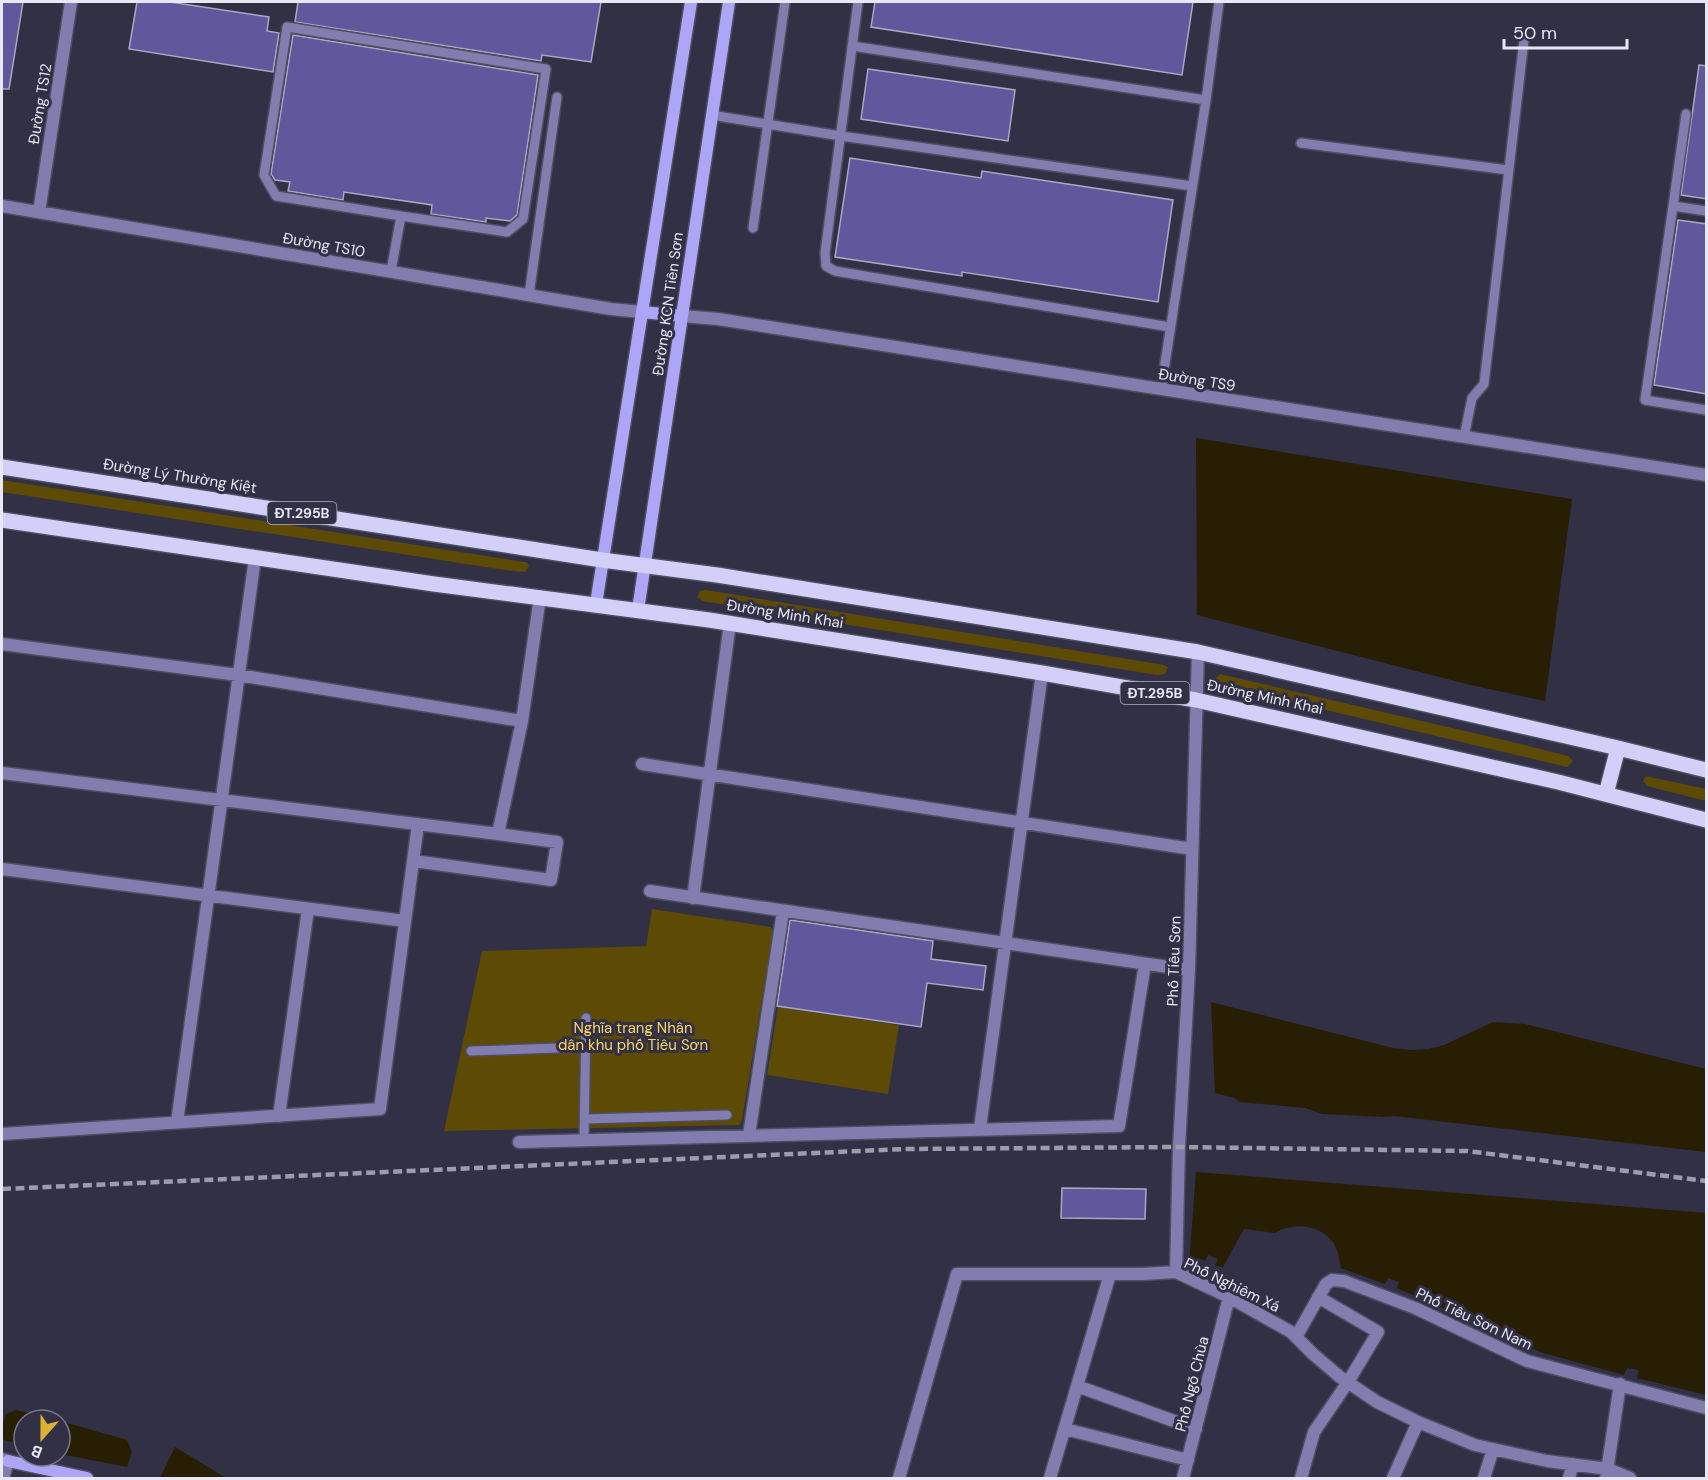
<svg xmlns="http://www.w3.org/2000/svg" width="1708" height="1480" viewBox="0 0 1708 1480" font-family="'DM Sans',sans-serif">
  <rect width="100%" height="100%" fill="#313045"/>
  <path fill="#5d4a05" d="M2,480L524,562H527L529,566L525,572L505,570L2,492Z
    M706,590L1164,665L1168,667L1165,674L1157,675L702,601L697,597L700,591Z
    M1220,674L1521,744L1568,756L1573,761L1567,767L1220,685L1216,678Z
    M1646,776L1706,789V801L1647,786L1643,781Z
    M652,909L771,927L773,933L742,1120L739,1125L444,1131L482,951L646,946Z
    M778,1007L899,1025L888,1094L767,1075Z"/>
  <path fill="#271e04" d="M1196,438L1572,499L1545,701L1471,685L1197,615Z
    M1211,1002L1393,1048L1411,1050L1429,1049L1444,1045L1493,1022L1525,1024L1706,1069V1152L1394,1116L1383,1117L1322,1114L1305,1108L1239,1102L1234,1098L1215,1093Z
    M1196,1172L1706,1213V1395L1637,1378L1639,1370L1627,1368L1624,1375L1540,1352L1397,1288L1399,1282L1388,1278L1385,1284L1341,1268C1339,1259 1338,1248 1332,1241C1319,1224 1292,1222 1275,1233L1244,1229L1223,1267L1215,1266L1218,1259L1208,1255L1205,1261L1197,1258L1193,1266L1189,1265Z
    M16,1410L57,1420H24V1446L2,1439V1426L6,1414Z
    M60,1421L127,1440L132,1452L127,1467L60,1454Z
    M175,1447L226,1478H160Z"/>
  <path fill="#60579c" stroke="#aaa8c3" stroke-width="1.5" d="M2,2H23L9,89H2Z
    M137,2H170L269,17L267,31L279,33L273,72L129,49Z
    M298,2H601L591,62L542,55L541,61L295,22Z
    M875,2H1193L1182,75L871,27Z
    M293,35L538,75L517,215L510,221L486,218V222L431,214L432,205L344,192L343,200L288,191L290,182L275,180L271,174Z
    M1699,65L1707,66V199L1681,195Z
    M868,69L1015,90L1008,141L861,119Z
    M850,158L981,178L982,171L1173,200L1158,302L962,272V276L835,257Z
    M1678,220L1707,224V394L1654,385Z
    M790,920L933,941L931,959L986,966L983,990L927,983L921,1027L777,1006Z
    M1062,1188L1146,1189L1145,1219L1061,1218Z"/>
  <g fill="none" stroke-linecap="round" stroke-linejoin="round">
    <defs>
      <path id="lane" d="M858,2L825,253L826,266L835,271L1170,327
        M852,46L1206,100
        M1686,114L1673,206L1706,211
        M711,115L841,136L1192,186
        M1301,143L1508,170
        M1673,206L1645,400L1706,410
        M753,228L785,2
        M391,271L401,216L507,232L523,219L546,69L287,27L264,175L276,196L401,216
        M529,295L557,97
        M1161,389L1206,100L1219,2
        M1464,437L1472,398L1484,384L1524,40
        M471,1051L585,1047
        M585,1119L727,1115
        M584,1140L586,1018"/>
      <path id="street" d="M2,206L611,309L642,312
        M39,212L71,2
        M682,316L718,319L1706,475
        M2,644L238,675L522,721
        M642,764L1192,849
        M2,773L498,834L522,721L540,597
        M414,861L551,880L557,842L498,834
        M2,869L405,921
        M650,891L1189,970
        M693,898L730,623
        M279,1116L308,909
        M177,1122L255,558
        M980,1128L1042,673
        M2,1134L380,1109L418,824
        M749,1135L783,911
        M519,1142L1119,1126L1145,964
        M1176,1272L1179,1147L1189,970L1198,652
        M1296,1337L1326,1284L1332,1280L1344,1281L1415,1308L1527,1361L1706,1408
        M1077,1386L1196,1429
        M1065,1429L1188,1460
        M2,1459L8,1461L3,1478
        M899,1478L957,1274H1142L1176,1272L1229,1297L1291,1332L1313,1354L1340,1377L1377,1402L1418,1422L1475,1445L1547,1461L1608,1469L1630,1478
        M1050,1478L1110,1274
        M1183,1478L1229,1297
        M1301,1478L1314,1432L1348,1382L1378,1332L1318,1297
        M1393,1478L1418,1422
        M1484,1478L1493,1449
        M1569,1478L1573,1464
        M1606,1478L1620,1384"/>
      <path id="secondary" d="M642,312L682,316
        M596,604L691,2
        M638,610L729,2
        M8,1461L87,1478"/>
      <path id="primary" d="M2,467L602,560L717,575L1198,652L1618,748L1706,770
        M2,520L434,584L709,620L1042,673L1196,700L1558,782L1706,820
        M1606,794L1618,748"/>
    </defs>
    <use href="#lane" stroke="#4e4d61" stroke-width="12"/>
    <use href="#street" stroke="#4e4d61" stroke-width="15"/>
    <use href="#secondary" stroke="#4e4d61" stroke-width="15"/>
    <use href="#primary" stroke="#4e4d61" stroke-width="18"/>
    <use href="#lane" stroke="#817daf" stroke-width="9"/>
    <use href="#street" stroke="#817daf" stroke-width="12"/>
    <use href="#secondary" stroke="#ada6f6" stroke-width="12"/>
    <use href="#primary" stroke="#d2d0f9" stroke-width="15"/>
    <path stroke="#9d9cad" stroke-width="4.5" stroke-dasharray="9 4.5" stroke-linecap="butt" d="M2,1189L905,1149L1179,1147L1467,1151L1706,1181"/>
  </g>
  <g text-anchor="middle" stroke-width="6" stroke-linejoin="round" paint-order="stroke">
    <g fill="#313045" stroke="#b0b0c0" stroke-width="1.5">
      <rect x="267.5" y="502" width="69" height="22" rx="4.5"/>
      <rect x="1120.5" y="682" width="69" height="22" rx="4.5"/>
    </g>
    <g font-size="14" font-weight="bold" fill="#e7e7f5">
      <text x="302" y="518">ĐT.295B</text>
      <text x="1155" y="698">ĐT.295B</text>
    </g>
    <g font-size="15" fill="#e7e7f5" stroke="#313045">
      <text transform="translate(40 104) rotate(-81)" y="5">Đường TS12</text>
      <text transform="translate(324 245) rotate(10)" y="5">Đường TS10</text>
      <text transform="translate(668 304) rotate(-82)" y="5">Đường KCN Tiên Sơn</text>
      <text transform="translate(1197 380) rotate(9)" y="5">Đường TS9</text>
      <text transform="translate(180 476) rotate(9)" y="5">Đường Lý Thường Kiệt</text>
      <text transform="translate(785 614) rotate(9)" y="5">Đường Minh Khai</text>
      <text transform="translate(1265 697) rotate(12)" y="5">Đường Minh Khai</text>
      <text transform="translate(1174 961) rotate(-88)" y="5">Phố Tiêu Sơn</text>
      <text transform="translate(1232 1285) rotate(26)" y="5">Phố Nghiêm Xá</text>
      <text transform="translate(1474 1319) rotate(25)" y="5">Phố Tiêu Sơn Nam</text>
      <text transform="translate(1192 1384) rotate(-76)" y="5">Phố Ngõ Chùa</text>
    </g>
    <g font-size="15" fill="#fbd564" stroke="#313045">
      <text x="633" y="1033">Nghĩa trang Nhân<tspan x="633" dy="17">dân khu phố Tiêu Sơn</tspan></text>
    </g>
  </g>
  <rect width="1708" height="1480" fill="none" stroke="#e7e7f5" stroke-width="6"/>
  <g transform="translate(42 1438) rotate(201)"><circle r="28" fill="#313045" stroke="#7a798b" stroke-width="1.5"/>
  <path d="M0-4.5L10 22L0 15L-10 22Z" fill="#dab333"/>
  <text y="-9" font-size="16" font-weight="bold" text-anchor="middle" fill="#e7e7f5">B</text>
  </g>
  <path d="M1504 39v9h123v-9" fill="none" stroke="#e7e7f5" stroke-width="3"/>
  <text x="1513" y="39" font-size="18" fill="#e7e7f5" stroke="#313045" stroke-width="4.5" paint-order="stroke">50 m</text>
</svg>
